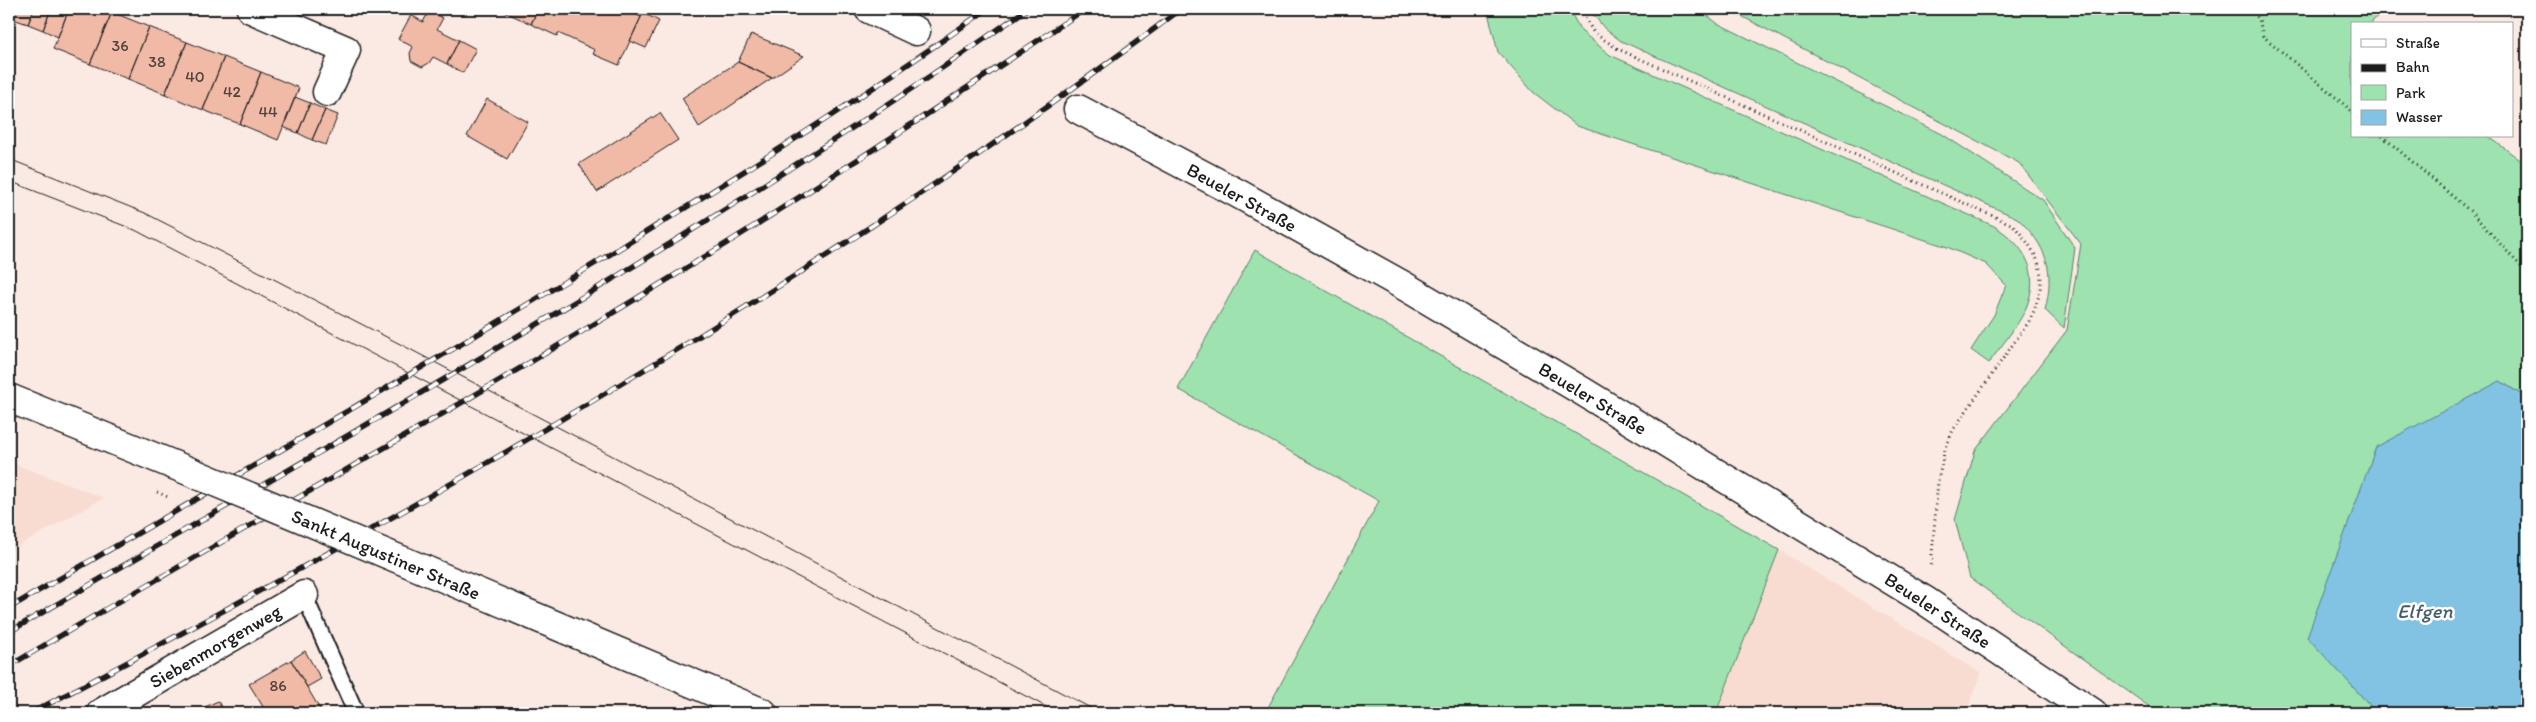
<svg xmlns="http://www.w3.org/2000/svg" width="2536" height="722" viewBox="0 0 2536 722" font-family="Itim,sans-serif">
  <rect width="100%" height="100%" fill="#fbeae4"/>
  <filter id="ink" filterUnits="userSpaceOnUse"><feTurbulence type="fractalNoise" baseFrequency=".02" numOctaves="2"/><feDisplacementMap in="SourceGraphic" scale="10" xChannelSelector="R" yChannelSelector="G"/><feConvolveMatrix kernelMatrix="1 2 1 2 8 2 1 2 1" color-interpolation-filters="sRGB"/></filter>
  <g filter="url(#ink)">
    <path fill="#f8dcd1" d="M9,462L104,498L9,551Z
      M1779,550L1981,673L1966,713H1716Z"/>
    <path fill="#9de2af" stroke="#5c7f66" d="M1487,9H1569L1581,31L1610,55L1994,226C2025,245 2041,272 2026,308C2019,325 2000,347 1989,363L1971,350L1994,315L2006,285L1986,264L1947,247L1577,126L1533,92L1498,52Z
      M1589,9H1699L1717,23L1942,134L2043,200L2075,248L2064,328L2045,310C2055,270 2047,246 2017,218L1621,41L1605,29Z
      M1728,9H2384L2370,24H2352V136H2488L2527,165V398L2500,381L2308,637L2377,713H2158L1970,578L1955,520L1975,451L2067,330L2081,244L2019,163Z
      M1255,250L1779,550L1716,713H1265L1379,501L1178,389Z"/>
    <path fill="#82c2e2" stroke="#598093" d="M2500,381L2527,398V713H2377L2307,637L2376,447Z"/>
    <path fill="#f1baa6" stroke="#1c1c1c" d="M17,9H34L28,24L13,19Z
      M34,9H51L43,30L28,24Z
      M51,9H69L58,37L43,30Z
      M69,9H104L112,12L90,64L53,49Z
      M505,9H538L531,24L505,12Z
      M538,9H624L641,17L619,65L593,54L595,50L558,33L557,36L531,24Z
      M429,11L443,18L437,29L459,40L447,64L433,57L429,63L422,67L411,61L410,53L413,47L398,39L411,15L423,22Z
      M112,12L149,27L128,79L90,64Z
      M643,13L659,21L646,48L630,41Z
      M149,27L187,42L165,94L128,79Z
      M751,34L804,56L772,78L738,62Z
      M459,40L476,49L463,73L447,64Z
      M187,42L224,57L203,110L165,94Z
      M224,57L261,72L240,124L203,110Z
      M738,62L772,78L699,127L682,98Z
      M261,72L299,88L278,140L240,124Z
      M295,97L310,103L298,133L283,127Z
      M487,99L528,122L507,159L467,136Z
      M310,103L325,110L312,140L298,133Z
      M325,110L338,115L326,145L312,140Z
      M660,113L678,140L597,192L579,164Z
      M305,651L321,679L307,687L291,660Z
      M291,660L321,711L316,713H267L249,684Z
      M218,701L224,713H192Z"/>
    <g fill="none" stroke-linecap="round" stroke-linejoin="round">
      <defs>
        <path id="lane" d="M304,595L356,713"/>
        <path id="street" d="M251,9L346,50L327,92
          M869,9L916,31
          M1078,109L1237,193L1406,287L1582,391L1924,600L2093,713
          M101,713L304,595"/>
        <path id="primary" d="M9,398L191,472
          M425,570L763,713"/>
      </defs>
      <use href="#lane" stroke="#1c1c1c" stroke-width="19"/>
      <use href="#street" stroke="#1c1c1c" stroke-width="31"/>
      <use href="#primary" stroke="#1c1c1c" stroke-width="31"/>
      <path stroke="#1c1c1c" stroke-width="3" stroke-dasharray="1 4" stroke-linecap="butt" d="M1580,9L1594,33L1618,49L2013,225C2043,258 2049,278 2030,320L1953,430L1944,453L1938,481L1931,567
        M2250,9L2259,19L2263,36L2352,111
        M2382,136L2470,211L2527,273"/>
      <use href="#lane" stroke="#fff" stroke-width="15"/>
      <use href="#street" stroke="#fff" stroke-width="28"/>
      <use href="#primary" stroke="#fff" stroke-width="28"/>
      <path stroke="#1c1c1c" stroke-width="1" d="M9,159L145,213L404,346L1100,713
        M9,181L135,230L1058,713"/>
      <defs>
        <path id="rail" d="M9,608C200,497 392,387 581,272C719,188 856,103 987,9
          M9,632C352,432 702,239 1027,9
          M9,666C251,523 496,387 735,238C853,164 969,87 1085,9
          M31,713C429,505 821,279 1181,9"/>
      </defs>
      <use href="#rail" stroke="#1c1c1c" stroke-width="5.5"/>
      <use href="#rail" stroke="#fff" stroke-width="4" stroke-dasharray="11" stroke-linecap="butt"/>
      <defs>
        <path id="primary-bridge" d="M191,472L425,570"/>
      </defs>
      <use href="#primary-bridge" stroke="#1c1c1c" stroke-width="31" stroke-linecap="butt"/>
      <path stroke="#1c1c1c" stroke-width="3" stroke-dasharray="1 4" stroke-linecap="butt" d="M157,492L168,497"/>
      <use href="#primary-bridge" stroke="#fff" stroke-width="28"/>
    </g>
  </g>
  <g text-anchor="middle" stroke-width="5" stroke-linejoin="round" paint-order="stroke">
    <g font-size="16" fill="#51443e">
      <text x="120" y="51">36</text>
      <text x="157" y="67">38</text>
      <text x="195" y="82">40</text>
      <text x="232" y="97">42</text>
      <text x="268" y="117">44</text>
      <text x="278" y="691">86</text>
    </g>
    <g font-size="19" fill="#1c1c1c" stroke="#fff">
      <text transform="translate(1242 197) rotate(29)" y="7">Beueler Straße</text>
      <text transform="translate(1593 398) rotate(31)" y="7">Beueler Straße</text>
      <text transform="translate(386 554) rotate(23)" y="7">Sankt Augustiner Straße</text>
      <text transform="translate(1938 610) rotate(33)" y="7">Beueler Straße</text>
      <text transform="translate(215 646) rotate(-30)" y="7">Siebenmorgenweg</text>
    </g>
    <g font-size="20" font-style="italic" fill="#455e6b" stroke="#fff">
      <text x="2425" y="618">Elfgen</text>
    </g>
  </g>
  <rect width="2536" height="722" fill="none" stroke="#fff" stroke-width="30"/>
  <rect x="15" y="15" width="2506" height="692" fill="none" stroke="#1c1c1c" stroke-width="2" filter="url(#ink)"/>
  <rect x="2351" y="22" width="162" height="115" fill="#ffffff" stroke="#a4a4a4"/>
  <rect x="2361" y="39" width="25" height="8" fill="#ffffff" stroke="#a4a4a4"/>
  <text x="2396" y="48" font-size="15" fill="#1c1c1c">Straße</text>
  <rect x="2361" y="64" width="25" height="8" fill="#1c1c1c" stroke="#a4a4a4"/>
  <text x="2396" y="72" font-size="15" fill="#1c1c1c">Bahn</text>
  <rect x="2361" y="85" width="25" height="15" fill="#9de2af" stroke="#a4a4a4"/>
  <text x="2396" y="98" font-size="15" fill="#1c1c1c">Park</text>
  <rect x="2361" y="110" width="25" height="15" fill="#82c2e2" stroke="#a4a4a4"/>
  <text x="2396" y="122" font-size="15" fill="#1c1c1c">Wasser</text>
</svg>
